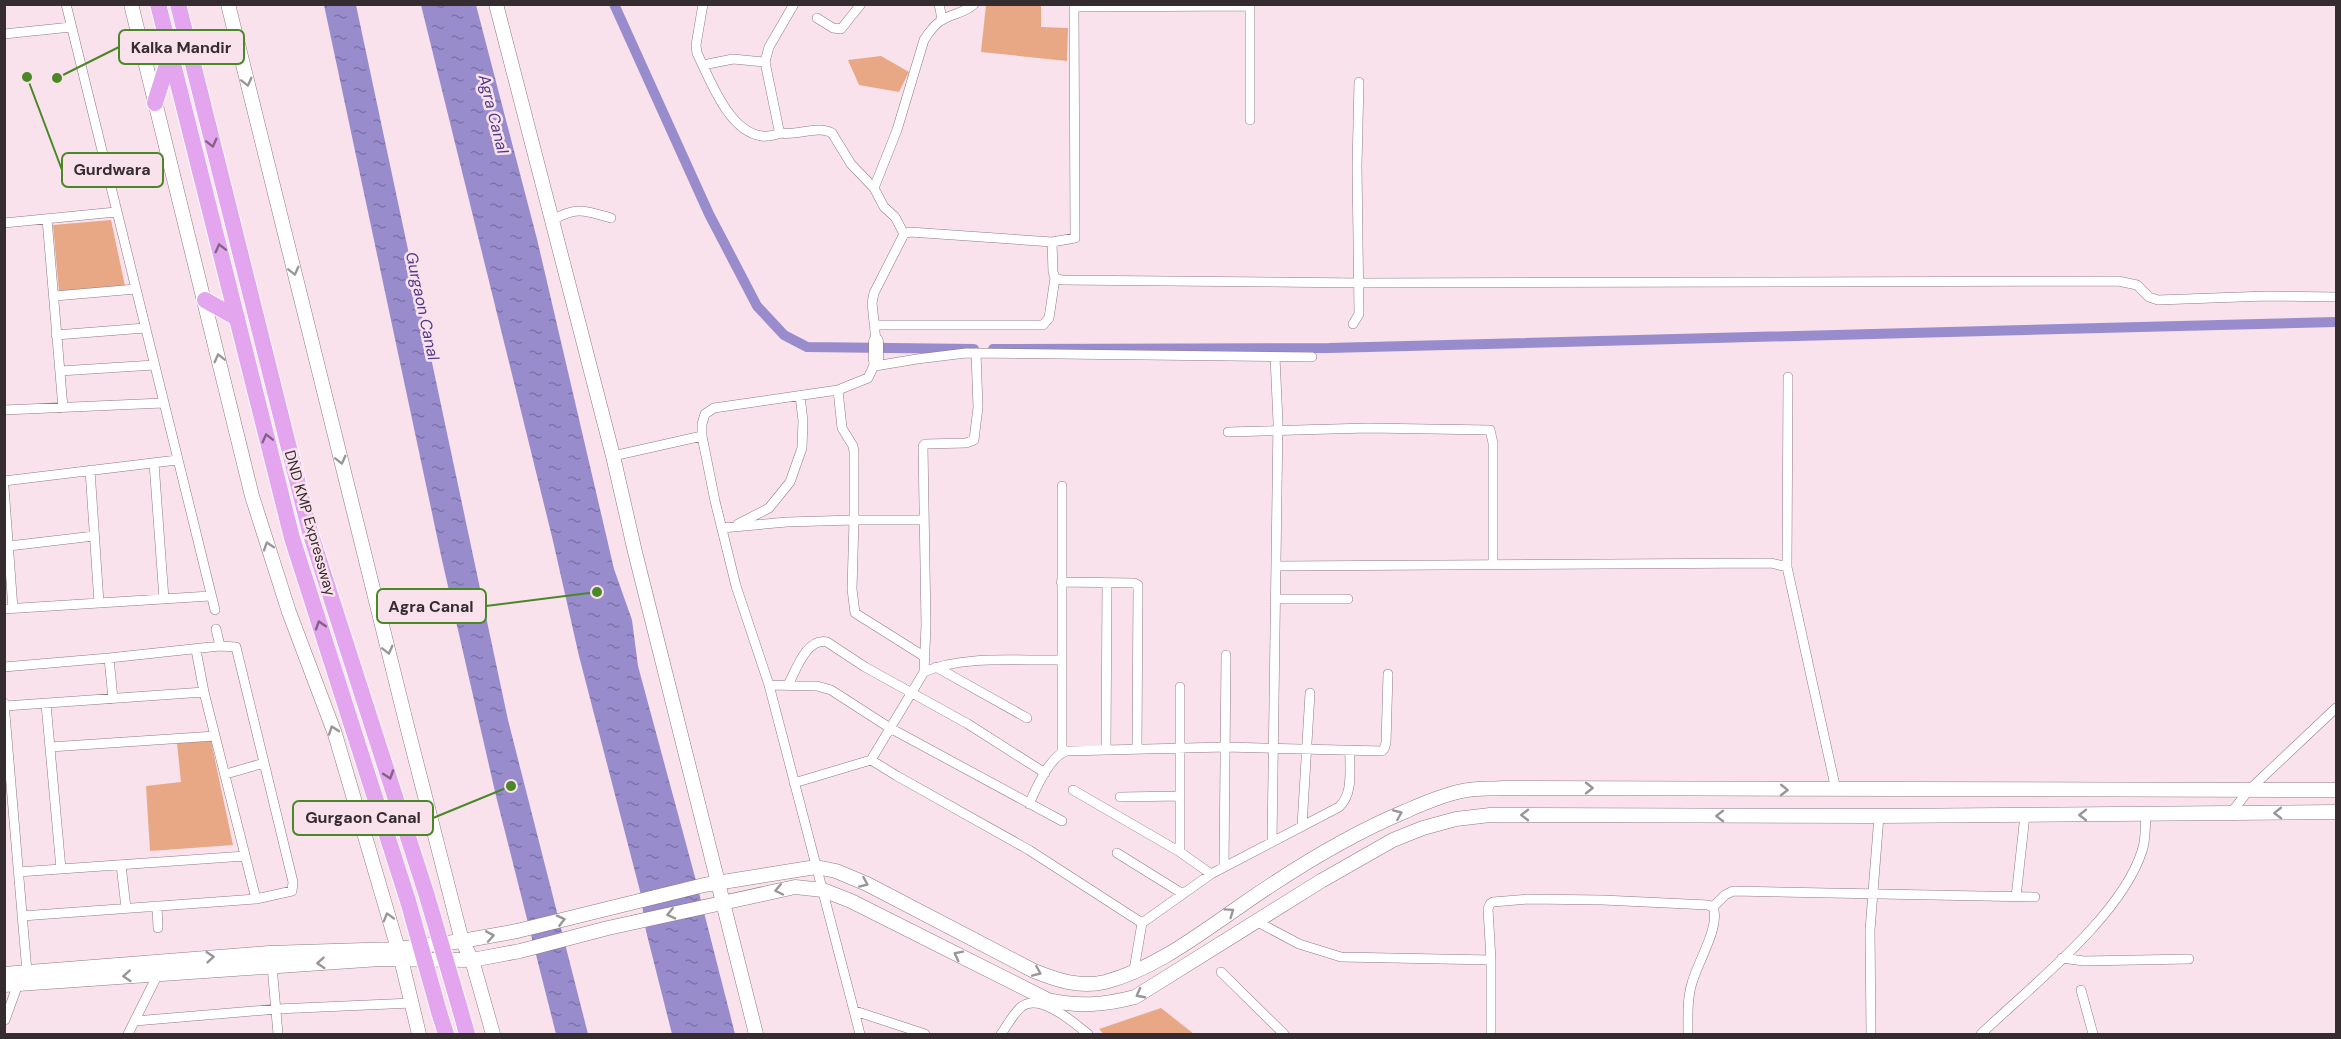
<svg xmlns="http://www.w3.org/2000/svg" width="2341" height="1039" viewBox="0 0 2341 1039" font-family="'DM Sans',sans-serif">
  <defs>
    <pattern id="water-ripples" width="26" height="14" patternUnits="userSpaceOnUse" patternTransform="scale(1.5)"><rect width="26" height="14" fill="#988ccd"/><path d="M2 4q2-2 4 0t4 0M15 11q2-2 4 0t4 0" fill="none" stroke="#7d73a7"/></pattern>
  </defs>
  <rect width="100%" height="100%" fill="#f9e2eb"/>
  <path fill="#e8a886" d="M986,5H1041V27L1068,28L1067,61L981,52Z
    M881,56L909,72L899,92L859,85L848,60Z
    M111,220L125,286L59,291L53,225Z
    M211,741L233,845L150,851L146,786L181,782L177,743Z
    M1161,1008L1194,1034H1104L1099,1029Z"/>
  <path fill="url(#water-ripples)" d="M324,5H356L508,720L588,1034H556L496,796L442,560Z
    M421,5H476L537,239L614,569L632,620L638,666L695,877L735,1034H672L646,931L640,891L579,656L553,541Z"/>
  <g fill="none" stroke-linecap="round" stroke-linejoin="round">
    <path stroke="#988ccd" stroke-width="10" d="M614,4L709,214L757,306L784,335L807,347L974,349
      M993,349L1329,348L2336,322"/>
    <defs>
      <path id="street" d="M66,4L215,610
        M703,4L696,45L697,53C710,80 729,132 762,136C768,137 775,135 781,133
        M794,4L769,47L765,62L779,130L781,133C797,136 818,125 832,133L851,164L874,188L884,207L895,217L904,234
        M939,4L942,19
        M1074,7L1250,6
        M817,18L833,28L841,29L861,4
        M4,34L71,27
        M703,65L733,59L765,62
        M1250,120V4
        M874,188L897,130L924,40C929,32 935,23 944,19C954,13 965,13 974,4
        M47,219L63,408
        M553,220C576,206 586,211 611,218
        M4,223L116,212
        M1052,242L1053,272L1055,278L1062,280L1360,283L2118,281L2137,285L2149,297L2158,300L2267,296L2336,297
        M55,296L136,289
        M1353,324L1359,314L1357,166L1359,82
        M874,325H1043L1049,318L1055,278
        M56,335L145,328
        M876,341L872,303L874,293L904,234L910,232L1052,242L1075,238L1074,4
        M875,366L917,359L966,353L1312,357
        M60,371L154,365
        M838,390L842,428L853,446L854,452V520H924
        M4,410L163,403
        M1228,432L1368,428L1490,430L1493,443V564
        M613,456L702,436
        M154,463L164,599
        M90,470L99,603
        M4,481L177,460
        M1062,486V752
        M4,487L13,609
        M738,524L769,508L790,482L802,448L803,421L800,396
        M722,528L787,522L854,520L852,589L855,613L925,657
        M9,546L94,536
        M1276,566L1771,563L1787,567L1836,790
        M1787,567L1788,377
        M1061,582L1134,583L1138,585L1137,749
        M1275,599H1348
        M4,609L210,596
        M216,629L220,646
        M196,650L204,692L256,899
        M109,658L113,699
        M4,667L109,658L220,646L236,647L293,882L292,891L256,899L22,916
        M936,667L1027,718
        M924,672C963,655 1018,661 1060,660
        M769,685L817,686L831,690L890,728L1062,821
        M788,685C796,670 807,637 827,642L865,667L968,724L1045,773
        M4,703L27,972
        M46,704L61,869
        M5,706L204,692
        M50,747L215,736
        M1106,749L1107,583
        M871,760L897,776L1029,850L1142,923
        M226,774L264,763
        M794,783L871,760L924,672L926,625L923,446L925,444L966,443L974,440L978,407L976,353
        M1073,790L1180,852L1211,874
        M1120,797L1180,796
        M1029,804C1036,789 1050,755 1067,751L1225,747L1382,751L1384,749L1386,743L1388,674
        M2230,814L2249,790L2336,708
        M1302,826L1310,693
        M1272,842L1278,422L1275,357
        M1180,852V687
        M1117,853L1183,894
        M121,865L126,908
        M1224,867L1226,655
        M18,872L245,856
        M2016,897L2025,815
        M157,906L158,928
        M1713,907L1725,895L1733,891L2035,897
        M1256,921L1299,944L1341,957L1491,960
        M2062,958L2084,961L2189,959
        M272,966L278,1034
        M1134,970L1142,923L1211,874L1339,807C1354,793 1349,770 1350,750
        M1221,972L1284,1034
        M2081,990L2093,1034
        M855,1011L925,1034
        M5,1020L18,984
        M135,1021L277,1009L412,1003
        M128,1034L158,974
        M860,1034L769,685L736,586L715,501L702,436V424L705,414L714,408L838,390L868,378L876,361
        M1001,1034C1007,1026 1013,1014 1021,1007C1040,992 1074,1023 1088,1034
        M1491,1034V960L1488,909L1490,904L1493,902L1528,899L1603,900L1708,905L1713,907C1721,926 1697,963 1692,983C1687,999 1688,1017 1688,1034
        M1871,1034L1870,930L1879,816
        M1981,1034C2031,986 2121,917 2142,851C2146,840 2145,827 2146,815"/>
      <path id="secondary" d="M131,4L252,496L289,612L335,734L401,959L419,1034
        M228,4L407,726L462,941L472,960L493,1034
        M496,4L613,456L635,552L756,1034
        M876,341V361
        M4,974L269,953L397,949L462,941L517,931L704,885L816,867L836,871L867,884L1034,971C1057,980 1079,988 1105,982C1152,970 1197,936 1236,909C1290,871 1346,836 1406,811C1424,803 1443,795 1462,791C1475,788 1490,789 1503,788L2336,790
        M4,985L380,959L472,960L520,951L608,928L795,887L823,890L851,901L1048,1000C1079,1007 1104,1005 1135,997L1321,881L1393,840L1423,828L1456,819L1490,815L1879,816L2336,812"/>
      <path id="highway" d="M158,4L292,538L408,901
        M178,4L310,532L427,896
        M155,103L170,55
        M205,300L237,318
        M460,1009L467,1034
        M439,1012L446,1034"/>
    </defs>
    <use href="#street" stroke="#8f7a83" stroke-width="10"/>
    <use href="#secondary" stroke="#8f7a83" stroke-width="15"/>
    <use href="#highway" stroke="#fff" stroke-width="18"/>
    <use href="#street" stroke="#fff" stroke-width="9"/>
    <use href="#secondary" stroke="#fff" stroke-width="14"/>
    <use href="#highway" stroke="#e4a5ef" stroke-width="16"/>
    <defs>
      <path id="highway-bridge" d="M427,896L460,1009
        M408,901L439,1012"/>
    </defs>
    <use href="#highway-bridge" stroke="#fff" stroke-width="18" stroke-linecap="butt"/>
    <use href="#highway-bridge" stroke="#e4a5ef" stroke-width="16"/>
  </g>
  <defs><path id="oneway-chevron" d="M-2-3.5L2.5 0L-2 3.5" fill="none" stroke-width="1.6" stroke-linecap="round" stroke-linejoin="round" transform="scale(1.5)"/></defs>
  <g stroke="#9a9698">
    <use href="#oneway-chevron" transform="translate(247 82) rotate(76)"/>
    <use href="#oneway-chevron" transform="translate(294 271) rotate(76)"/>
    <use href="#oneway-chevron" transform="translate(219 358) rotate(-104)"/>
    <use href="#oneway-chevron" transform="translate(341 460) rotate(76)"/>
    <use href="#oneway-chevron" transform="translate(268 546) rotate(-108)"/>
    <use href="#oneway-chevron" transform="translate(388 650) rotate(76)"/>
    <use href="#oneway-chevron" transform="translate(333 730) rotate(-109)"/>
    <use href="#oneway-chevron" transform="translate(1589 788)"/>
    <use href="#oneway-chevron" transform="translate(1784 790) rotate(1)"/>
    <use href="#oneway-chevron" transform="translate(2278 813) rotate(179)"/>
    <use href="#oneway-chevron" transform="translate(1398 814) rotate(-23)"/>
    <use href="#oneway-chevron" transform="translate(1525 815) rotate(-180)"/>
    <use href="#oneway-chevron" transform="translate(2083 815) rotate(180)"/>
    <use href="#oneway-chevron" transform="translate(1720 816) rotate(-180)"/>
    <use href="#oneway-chevron" transform="translate(864 883) rotate(24)"/>
    <use href="#oneway-chevron" transform="translate(779 890) rotate(168)"/>
    <use href="#oneway-chevron" transform="translate(1230 912) rotate(-35)"/>
    <use href="#oneway-chevron" transform="translate(671 914) rotate(167)"/>
    <use href="#oneway-chevron" transform="translate(388 917) rotate(-106)"/>
    <use href="#oneway-chevron" transform="translate(561 920) rotate(-14)"/>
    <use href="#oneway-chevron" transform="translate(490 936) rotate(-10)"/>
    <use href="#oneway-chevron" transform="translate(958 955) rotate(-153)"/>
    <use href="#oneway-chevron" transform="translate(210 957) rotate(-5)"/>
    <use href="#oneway-chevron" transform="translate(321 963) rotate(176)"/>
    <use href="#oneway-chevron" transform="translate(1037 972) rotate(23)"/>
    <use href="#oneway-chevron" transform="translate(127 976) rotate(176)"/>
    <use href="#oneway-chevron" transform="translate(1140 994) rotate(152)"/>
  </g>
  <g stroke="#846286">
    <use href="#oneway-chevron" transform="translate(212 143) rotate(76)"/>
    <use href="#oneway-chevron" transform="translate(220 248) rotate(-104)"/>
    <use href="#oneway-chevron" transform="translate(267 438) rotate(-104)"/>
    <use href="#oneway-chevron" transform="translate(320 625) rotate(-108)"/>
    <use href="#oneway-chevron" transform="translate(389 775) rotate(72)"/>
  </g>
  <g text-anchor="middle" stroke-width="5" stroke-linejoin="round" paint-order="stroke">
    <g font-size="15" fill="#352c30" stroke="#f9e2eb">
      <text transform="translate(310 523) rotate(74)" y="5">DND KMP Expressway</text>
    </g>
    <g font-size="16" font-style="italic" fill="#503b8a" stroke="#f9e2eb">
      <text transform="translate(494 114) rotate(76)" y="6">Agra Canal</text>
      <text transform="translate(423 306) rotate(78)" y="6">Gurgaon Canal</text>
    </g>
  </g>
  <path fill="none" stroke="#4a8827" stroke-width="2" d="M57 78L119 47M27 77L62 170M597 592L486 606M511 786L433 818"/>
  <g fill="#4a8827" stroke="#f9e2eb" stroke-width="2">
    <circle cx="57" cy="78" r="6"/>
    <circle cx="27" cy="77" r="6"/>
    <circle cx="597" cy="592" r="6"/>
    <circle cx="511" cy="786" r="6"/>
  </g>
  <g fill="#f9e2eb" stroke="#4a8827" stroke-width="2">
    <rect x="119" y="30" width="125" height="34" rx="6"/>
    <rect x="62" y="153" width="101" height="34" rx="6"/>
    <rect x="377" y="589" width="109" height="34" rx="6"/>
    <rect x="293" y="801" width="140" height="34" rx="6"/>
  </g>
  <g font-size="16" text-anchor="middle" font-weight="bold" fill="#352c30">
    <text x="181" y="53">Kalka Mandir</text>
    <text x="112" y="175">Gurdwara</text>
    <text x="431" y="612">Agra Canal</text>
    <text x="363" y="823">Gurgaon Canal</text>
  </g>
  <rect width="2341" height="1039" fill="none" stroke="#352c30" stroke-width="12"/>
</svg>
